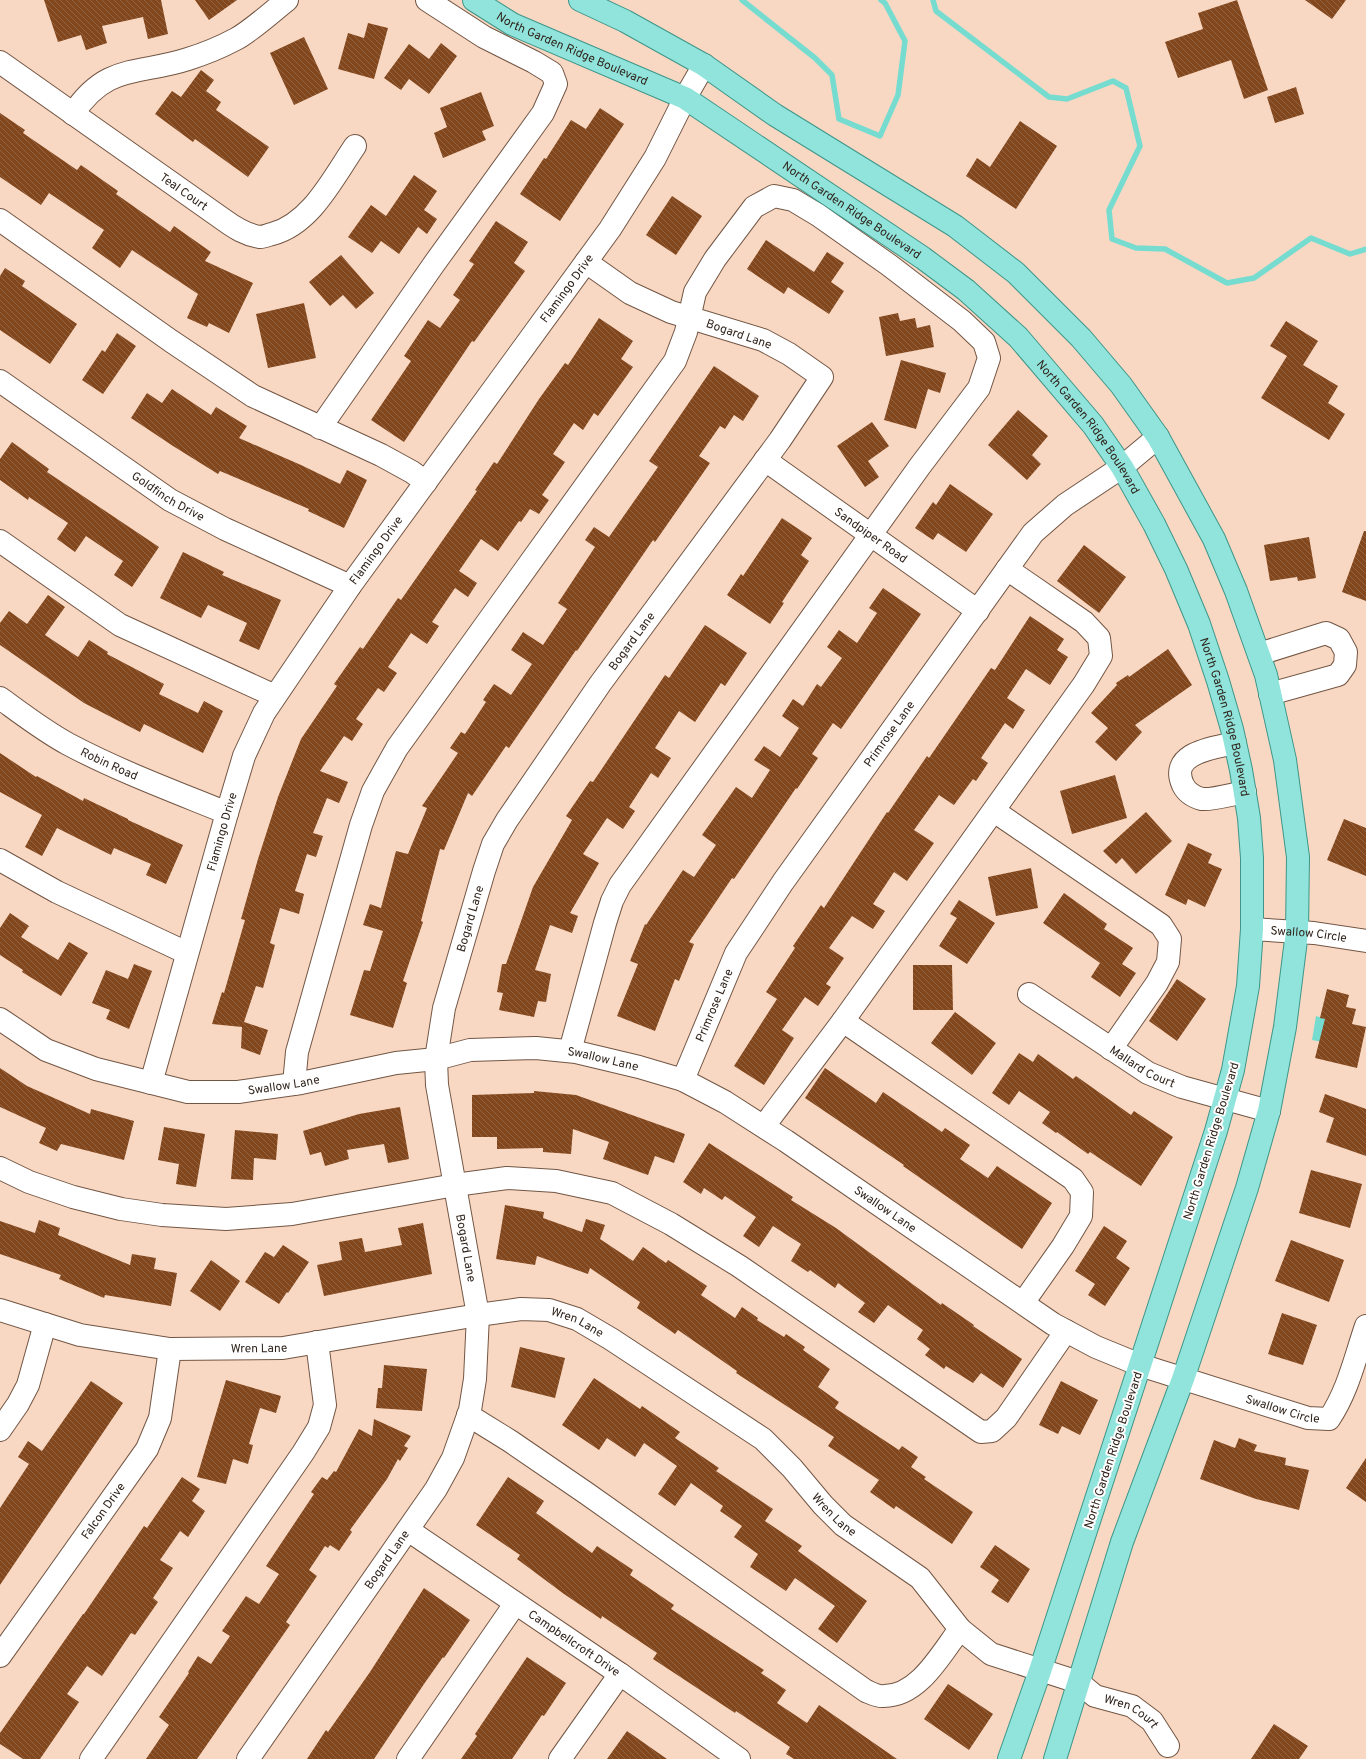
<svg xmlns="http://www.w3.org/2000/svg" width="1366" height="1759" viewBox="0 0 1366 1759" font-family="Overpass,sans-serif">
  <defs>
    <pattern id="building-back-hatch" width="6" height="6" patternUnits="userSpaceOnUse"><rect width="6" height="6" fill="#82471c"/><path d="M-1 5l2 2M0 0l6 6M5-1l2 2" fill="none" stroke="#926444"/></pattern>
  </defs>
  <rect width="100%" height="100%" fill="#f9d8c3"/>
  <path fill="#76dcd0" d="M1316,1016L1326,1019L1322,1042L1312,1040Z"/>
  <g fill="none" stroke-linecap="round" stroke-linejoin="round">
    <path stroke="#76dcd0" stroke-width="5.5" d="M742,0L815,58L832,75L839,119L880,136L898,95L905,41L885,3L881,0
      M933,0L936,11L1049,97L1067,99L1113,81L1126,88L1140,146L1109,210L1112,239L1136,248L1165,249L1227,283L1254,278L1311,238L1350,254L1366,249"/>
  </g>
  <path fill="url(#building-back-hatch)" d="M44,0H161L168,34L148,39L143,17L102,26L107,43L86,50L81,35L58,42Z
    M195,0H237L209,20Z
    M1237,0L1268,90L1244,99L1231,60L1178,78L1165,42L1203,29L1198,13Z
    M1305,0H1346L1332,19Z
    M368,23L388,28L374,79L338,69L348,33L364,38Z
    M304,37L328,89L294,105L270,53Z
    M441,43L457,56L429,94L409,79L401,90L384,78L409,44L429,59Z
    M201,70L214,80L206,91L221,102L216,110L269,147L248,177L195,139L193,142L155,114L172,91L181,97Z
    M1296,87L1304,114L1275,123L1267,97Z
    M481,92L494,126L482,131L486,140L443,158L434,133L447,127L440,108Z
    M600,108L624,124L560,221L520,194L544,158L546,159L571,120L586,129Z
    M0,113L25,130L23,133L77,170L81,165L118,191L116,194L170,232L174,226L211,252L205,261L253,283L229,333L209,323L207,327L187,318L198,294L132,250L120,268L92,248L104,230L49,193L41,205L0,177Z
    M1020,121L1057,146L1016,209L966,176L977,158L990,167Z
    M414,175L437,191L424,210L437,219L427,234L418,227L399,254L381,241L372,253L348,237L371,205L386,216Z
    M672,196L702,216L676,255L646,235Z
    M496,221L528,242L514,263L525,271L474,342L472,341L404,442L371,420L411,361L404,356L428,320L440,328L460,300L453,295L474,264L469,261Z
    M766,240L814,272L827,252L844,263L831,282L844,291L829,314L788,287L784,294L747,269Z
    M341,255L374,293L356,309L343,295L330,306L309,282Z
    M5,268L25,281L22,286L77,324L50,364L0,330V276Z
    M304,303L316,358L268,368L256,314Z
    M898,313L900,321L915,318L917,328L930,325L934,347L886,356L879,317Z
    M599,318L633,341L621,359L633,367L598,416L594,413L583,430L574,423L553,454L565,462L542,495L549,500L539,514L530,509L521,522L519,521L498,551L481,539L459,571L477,583L468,597L455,588L432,622L439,626L427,644L411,633L388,667L397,673L384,692L378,688L356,719L363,724L352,741L344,736L320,771L348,782L339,803L327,798L313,833L323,836L316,857L307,854L295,891L304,894L299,914L280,908L270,943L275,945L263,988L256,986L244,1022L268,1030L260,1055L241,1048L242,1027L212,1024L222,992L224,993L245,920L241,919L258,859L278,797L301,739L337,686L334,684L360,647L363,649L398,598L401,600L477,491L475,490L494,462L497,464L539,399L565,363L568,365Z
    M1286,321L1318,341L1303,365L1338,386L1328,403L1345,414L1329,440L1261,398L1287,356L1270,346Z
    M117,333L136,346L103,394L82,380L102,350L105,352Z
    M901,360L946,373L940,393L928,389L916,429L884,420Z
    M714,366L759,396L743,421L734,415L725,429L720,426L699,456L710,463L655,542L653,540L577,651L576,650L509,748L506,746L472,796L468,793L444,850L440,849L421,921L423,922L403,981L407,983L393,1028L350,1015L364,970L370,971L383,931L363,925L370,904L381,908L396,851L408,854L427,808L422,806L458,753L450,748L461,732L465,734L486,702L483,700L494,684L511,695L532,664L511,650L523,632L543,645L567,609L558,603L595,547L585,540L594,527L609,537L658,467L649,461Z
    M172,389L211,415L216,407L247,426L239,438L301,465L340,484L347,470L367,480L344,528L308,511L309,509L220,471L218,474L173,446L131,418L147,393L162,403Z
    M1018,410L1048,436L1032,455L1041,464L1027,480L988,445Z
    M872,422L889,446L868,461L879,477L865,487L837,446Z
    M12,442L49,469L47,472L159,547L132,587L114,575L123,561L86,536L75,552L57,539L68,523L29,497L28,500L0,480V459Z
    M950,484L993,514L966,552L938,533L933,540L915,528L933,502L936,505Z
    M782,518L812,538L801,555L809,561L782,602L784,603L770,624L727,595L741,574L743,576Z
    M1364,531H1366V601L1342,592Z
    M1309,537L1316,578L1298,581L1297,577L1270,581L1264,545Z
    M1084,545L1126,577L1099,613L1057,581Z
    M183,552L224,572L222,575L281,600L259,650L239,641L247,623L208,605L201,618L160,598Z
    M883,588L921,614L841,729L833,723L812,754L818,758L797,789L796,788L764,835L734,879L732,878L689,942L694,944L679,981L675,979L655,1031L617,1016L638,964L630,961L645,924L646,925L683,870L694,877L716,845L702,835L736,787L752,798L770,770L754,760L764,746L780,757L799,728L782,716L793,699L803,706L817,684L821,687L842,658L827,647L839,630L857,643L877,613L869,608Z
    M48,595L65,607L45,635L78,657L89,640L108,652L107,654L164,684L159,694L198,713L204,701L223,711L203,753L144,724L140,732L84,703L0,645V623L9,611L27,624Z
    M1030,616L1064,639L1057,650L1068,657L1050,685L1026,669L1007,698L1025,710L1013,729L1005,723L981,758L988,763L976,781L973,779L954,805L939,795L914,830L934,843L907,881L894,872L873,904L885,911L873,929L852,916L829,948L844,958L826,984L831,987L818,1006L805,997L782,1030L794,1038L764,1085L734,1066L777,999L766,992L795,948L793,946L821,905L824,908L887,812L888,813L927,756L929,758L991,668L995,670Z
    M705,625L747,653L725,686L721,683L695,722L679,711L655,748L671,758L658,778L651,773L629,807L635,811L623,829L607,818L583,854L599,863L570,913L578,916L572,933L550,925L535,970L551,974L546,1002L538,1001L534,1017L499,1010L503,993L497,992L502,964H506L533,887L572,820L566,816L590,781L593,782L665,675L669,678Z
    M1168,649L1192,685L1135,725L1142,732L1116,761L1095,742L1108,728L1091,713L1117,685L1116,683L1128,675L1129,677Z
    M0,753L36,777L37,776L83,801L84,798L128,819V820L183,845L166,884L146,875L151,864L114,848L111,855L57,828L42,856L25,847L42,815L0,792Z
    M1115,775L1127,818L1072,834L1060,791Z
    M1146,812L1172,841L1136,874L1122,858L1116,864L1103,851Z
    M1344,819L1366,828V876L1327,860Z
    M1188,843L1212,854L1208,863L1222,869L1205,907L1188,899L1186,905L1165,895Z
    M1031,868L1038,908L996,916L988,877Z
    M1064,893L1107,924L1104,929L1133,948L1122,964L1136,973L1120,997L1091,977L1100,963L1043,923Z
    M959,900L995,923L967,964L939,946L957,918L950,914Z
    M10,913L29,926L21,937L58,960L69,942L88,953L61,996L22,972L23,970L0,955V928Z
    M134,964L152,971L129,1029L106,1019L110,1010L92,1003L106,970L128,979Z
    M913,965H952L953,1010H913Z
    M1177,979L1206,999L1177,1041L1149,1021Z
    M1327,989L1349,995L1346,1007L1356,1009L1352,1024L1366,1027L1357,1068L1315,1058L1325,1019L1320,1018Z
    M955,1012L996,1043L972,1075L931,1043Z
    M1019,1053L1033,1062L1038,1054L1073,1079L1076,1076L1131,1115L1134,1111L1173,1137L1141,1186L1090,1152L1088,1154L1057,1132L1056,1133L1042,1123L1050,1112L1019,1091L1009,1105L992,1093Z
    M0,1068L27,1086L90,1114L91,1109L134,1121L124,1160L61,1144L57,1151L39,1143L46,1128L0,1107Z
    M825,1068L876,1103L883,1092L942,1132L945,1128L970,1145L960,1159L988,1178L997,1166L1052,1203L1022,1249L903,1166L904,1165L805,1098Z
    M534,1091L576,1095L685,1134L674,1163L655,1156L648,1175L603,1159L609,1142L573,1129L571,1154L543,1152V1148L497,1149V1137H472V1095L534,1093Z
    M1325,1094L1366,1109V1156L1326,1142L1334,1118L1319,1112Z
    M400,1107L409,1159L388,1163L384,1144L347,1150L349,1159L325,1166L321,1152L310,1155L303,1131L359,1114Z
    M164,1127L205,1134L196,1187L176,1184L179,1164L158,1160Z
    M235,1130L278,1134L276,1160L254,1158L253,1180L231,1179Z
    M709,1143L793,1197L791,1200L836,1228L941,1305L942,1303L974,1325L973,1326L1022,1359L1003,1388L981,1373L973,1383L946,1366L944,1369L925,1355L930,1349L917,1339L923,1330L888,1305L874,1323L858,1312L865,1303L838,1283L835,1288L810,1270L808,1272L791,1261L801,1244L773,1226L759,1247L743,1236L756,1217L725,1196L722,1200L704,1188L701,1194L683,1182Z
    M1311,1170L1362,1184L1350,1228L1299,1213Z
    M505,1205L544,1212L543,1218L582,1232L586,1219L605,1225L600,1239L633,1261L643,1247L666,1263L668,1260L707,1286L701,1295L735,1318L742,1307L758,1318L757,1320L784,1337L786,1334L805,1347L803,1350L830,1369L818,1387L839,1402L835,1408L899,1450L902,1446L918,1457L911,1467L926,1477L924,1479L973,1512L952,1544L896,1506L894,1509L870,1492L879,1480L828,1446L834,1437L736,1373L737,1371L678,1330L675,1334L637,1308L640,1302L590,1268L588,1274L537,1256L535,1265L496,1259Z
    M39,1220L60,1228L58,1235L130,1265L132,1254L156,1258L154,1269L177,1273L171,1306L105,1295L104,1298L59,1279L61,1275L0,1254V1221L35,1233Z
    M423,1223L432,1274L324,1296L317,1265L342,1260L339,1242L362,1238L365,1252L402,1245L398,1228Z
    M1104,1226L1127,1241L1116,1258L1130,1268L1105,1306L1088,1295L1095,1284L1075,1271Z
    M1291,1240L1344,1260L1329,1302L1275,1281Z
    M283,1245L309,1262L288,1293L287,1292L279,1304L245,1282L265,1252L274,1257Z
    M211,1260L240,1281L220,1311L190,1291Z
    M1282,1313L1317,1325L1303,1365L1268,1354Z
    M520,1347L565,1358L555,1398L511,1387Z
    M384,1365L427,1369L422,1411L376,1408L378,1388H382Z
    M594,1378L640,1409L642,1406L680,1432L675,1438L719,1468L716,1471L773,1509L765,1521L802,1546L798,1551L867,1601L837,1643L818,1629L835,1606L795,1578L786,1591L750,1567L758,1554L734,1537L742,1526L720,1511L723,1506L691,1483L675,1506L658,1494L677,1466L644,1443L635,1457L607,1438L599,1450L562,1425Z
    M226,1380L281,1396L276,1413L260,1408L249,1444L253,1445L248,1464L233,1459L226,1484L197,1477Z
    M91,1381L123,1403L0,1585V1508L29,1464L18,1457L28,1441L42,1451Z
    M1061,1381L1098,1400L1080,1435L1062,1426L1058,1434L1039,1425Z
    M374,1419L411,1436L404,1446L408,1448L400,1461L398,1459L387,1479L350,1530L352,1532L339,1551L330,1545L328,1548L325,1546L309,1570L317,1576L286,1622L290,1625L197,1759H146L169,1725L159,1717L189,1673L188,1672L198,1656L211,1664L230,1636L222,1631L246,1596L259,1604L279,1574L266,1566L314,1494L311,1492L322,1477L327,1480L334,1471L336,1472L359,1429L372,1436Z
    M1239,1438L1257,1445L1254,1451L1286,1458L1285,1465L1309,1470L1299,1510L1256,1499L1200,1479L1214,1440L1235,1448Z
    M1366,1458V1502L1346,1488Z
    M182,1477L200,1489L192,1501L205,1511L188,1537L180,1531L160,1560L173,1568L153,1598L158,1602L135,1635L131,1633L102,1676L87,1666L67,1694L79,1702L40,1759H23L0,1744V1733L83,1614H84L144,1526L147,1528Z
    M508,1477L544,1501L536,1513L592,1553L597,1546L633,1570L630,1575L674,1605L671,1609L764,1670L761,1673L786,1690L777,1703L807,1723L819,1705L897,1759H794L786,1754L790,1747L736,1711L735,1713L653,1659L657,1653L602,1616L601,1619L564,1594L517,1559L520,1555L476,1525Z
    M995,1545L1030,1569L1008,1603L991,1592L999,1580L980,1567Z
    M424,1588L470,1620L444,1658L443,1657L424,1684L374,1759H307L326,1730L328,1732L370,1672Z
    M527,1657L566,1683L544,1716L542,1715L512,1759H461L477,1736L475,1734Z
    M948,1684L993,1714L969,1750L924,1719Z
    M1274,1724L1308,1746L1299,1759H1251Z
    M627,1731L667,1759H607Z"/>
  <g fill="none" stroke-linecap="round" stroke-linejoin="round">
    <defs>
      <g id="minor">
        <path id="s1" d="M0,62L224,220C235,228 246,235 260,237C264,237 268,235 272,234C311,224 333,178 355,146"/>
        <path d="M73,114C106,63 139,75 188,59C204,54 221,47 236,39C251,31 273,11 287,0"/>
        <path d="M0,220L171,341L253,396L381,455L412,472L426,482"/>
        <path id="s2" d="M0,381L170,500L225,529L350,586"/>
        <path d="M320,428L434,264L543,113L556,84L552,73L534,62L484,37L427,0"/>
        <path id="s3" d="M765,460L978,611"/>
        <path d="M0,541L120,625L275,696"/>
        <path d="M1259,654L1326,633L1339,639L1346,652L1345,665L1338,675L1270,694"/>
        <path id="s4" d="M0,698C22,714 44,731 68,744C119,771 173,791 227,813"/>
        <path d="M1235,743C1215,748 1168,752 1183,785C1187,793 1194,797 1202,799C1213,800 1233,794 1245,792"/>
        <path d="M994,811L1161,925L1170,939L1168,962L1157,983L1111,1049"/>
        <path d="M0,860L57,892L187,953"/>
        <path id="s5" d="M1252,929L1314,933L1366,941"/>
        <path id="s6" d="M1029,994L1148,1073L1182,1087L1269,1111"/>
        <path id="s7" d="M0,1019L46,1050L96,1069L188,1092H238L301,1083L396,1063L436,1059L470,1050L536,1048L576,1052L639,1067L683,1080L725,1102L786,1141L1053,1324L1096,1347L1140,1365L1308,1418L1329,1419C1348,1391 1355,1358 1366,1326"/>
        <path d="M843,1021L1073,1179L1082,1192L1081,1216L1063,1246L1023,1303"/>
        <path id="s8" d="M683,1080L736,953L783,882L1033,533L1065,505L1122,467L1158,437"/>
        <path id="s9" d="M151,1083L227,813L244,756L264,713L350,586L610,229L655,158L685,98L704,65"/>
        <path d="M294,1084L297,1052L361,825L373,791L397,748L675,361L686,332L695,292L715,259L754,207L774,196L793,200L818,215L889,265L962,321L984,342L989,358L979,388L920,466L620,885L612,901L605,923L570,1051"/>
        <path d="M764,1126L843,1021L1084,684L1101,656L1099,638L1084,622L1007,569"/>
        <path d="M0,1168L29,1182L73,1197L121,1209L162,1215L226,1219L292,1214L455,1185L507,1178L556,1181L612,1193L671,1224L739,1266L981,1432L992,1431L1006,1418L1066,1331"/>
        <path id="s10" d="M0,1310L80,1335L170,1349L283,1348L478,1315L521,1309L549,1310L577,1319L611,1339L763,1439L792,1468L823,1505L843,1525L920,1578L960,1629L991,1654L1078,1682L1095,1696L1132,1706L1152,1721L1168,1746"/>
        <path d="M468,1415L510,1441L586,1493L866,1691C871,1693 878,1697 884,1696C919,1696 941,1654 960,1629"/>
        <path d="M0,1430L18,1404L28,1385L45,1324"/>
        <path id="s11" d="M408,1530L620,1674L739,1759"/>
        <path id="s12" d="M0,1656L147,1449L160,1418L170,1349"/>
        <path d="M91,1759L303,1453L319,1427L325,1405L317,1342"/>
        <path id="s13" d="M248,1759L436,1489L453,1458L470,1410L475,1379L478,1315L437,1085L436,1059L444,1008L484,871L493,844L507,820L600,684L780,440L822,377L789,354L763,340L671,312L630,293L586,262"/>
        <path d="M408,1759L515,1604"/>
        <path d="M560,1759L620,1674"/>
      </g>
      <g id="major">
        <path id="s14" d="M474,0L512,24L685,98L923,258L966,290L1018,337L1093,425L1122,467L1154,524L1176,569L1199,624L1218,681L1232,729L1241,770L1249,818L1252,858V929L1248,986L1233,1070L1216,1131L1140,1365L1040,1671L1009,1759"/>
        <path d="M580,0L625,21L704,65L775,115L955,226L1016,273L1081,338L1121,385L1158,437L1214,539L1236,591L1266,675L1285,760L1298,857L1297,932L1285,1027L1269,1111L1247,1188L1183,1379L1122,1542L1055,1759"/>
      </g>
    </defs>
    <use href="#minor" stroke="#725644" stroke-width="24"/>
    <use href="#major" stroke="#3e9588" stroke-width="24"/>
    <use href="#minor" stroke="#fff" stroke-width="22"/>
    <use href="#major" stroke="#90e4db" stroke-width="22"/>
  </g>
  <g text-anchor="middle" stroke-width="4" stroke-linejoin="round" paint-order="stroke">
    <g font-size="12" fill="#2f231b" stroke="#fff">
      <text dy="4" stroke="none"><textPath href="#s14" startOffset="110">North Garden Ridge Boulevard</textPath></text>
      <text dy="4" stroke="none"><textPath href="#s1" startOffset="225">Teal Court</textPath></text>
      <text dy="4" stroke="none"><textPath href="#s14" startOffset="434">North Garden Ridge Boulevard</textPath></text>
      <text dy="4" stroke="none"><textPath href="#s9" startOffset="909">Flamingo Drive</textPath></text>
      <text transform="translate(739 334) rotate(19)" y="4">Bogard Lane</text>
      <text dy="4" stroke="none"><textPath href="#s14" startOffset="758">North Garden Ridge Boulevard</textPath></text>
      <text dy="4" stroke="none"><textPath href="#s2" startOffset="204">Goldfinch Drive</textPath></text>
      <text dy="4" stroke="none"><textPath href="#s3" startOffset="130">Sandpiper Road</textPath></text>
      <text dy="4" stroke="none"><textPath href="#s9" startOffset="585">Flamingo Drive</textPath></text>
      <text dy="4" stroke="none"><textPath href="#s13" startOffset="1239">Bogard Lane</textPath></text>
      <text dy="4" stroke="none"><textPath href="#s14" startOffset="1082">North Garden Ridge Boulevard</textPath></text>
      <text dy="4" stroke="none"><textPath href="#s8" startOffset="405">Primrose Lane</textPath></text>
      <text dy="4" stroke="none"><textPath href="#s4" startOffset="128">Robin Road</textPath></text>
      <text dy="4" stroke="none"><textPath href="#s9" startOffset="261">Flamingo Drive</textPath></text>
      <text dy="4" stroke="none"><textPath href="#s13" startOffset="915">Bogard Lane</textPath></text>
      <text dy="4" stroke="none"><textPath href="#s5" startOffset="57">Swallow Circle</textPath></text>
      <text dy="4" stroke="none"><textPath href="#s8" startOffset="81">Primrose Lane</textPath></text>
      <text dy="4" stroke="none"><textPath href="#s7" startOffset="624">Swallow Lane</textPath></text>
      <text dy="4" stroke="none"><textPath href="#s6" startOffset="135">Mallard Court</textPath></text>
      <text dy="4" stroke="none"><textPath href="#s7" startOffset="300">Swallow Lane</textPath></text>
      <text transform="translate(1211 1141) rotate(-73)" y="4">North Garden Ridge Boulevard</text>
      <text dy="4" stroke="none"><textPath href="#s7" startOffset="947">Swallow Lane</textPath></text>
      <text transform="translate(466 1248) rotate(80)" y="4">Bogard Lane</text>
      <text dy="4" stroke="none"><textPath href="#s10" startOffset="588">Wren Lane</textPath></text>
      <text dy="4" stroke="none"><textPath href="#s10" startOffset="264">Wren Lane</textPath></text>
      <text dy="4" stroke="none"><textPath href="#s7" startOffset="1396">Swallow Circle</textPath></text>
      <text transform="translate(1113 1450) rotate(-72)" y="4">North Garden Ridge Boulevard</text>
      <text dy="4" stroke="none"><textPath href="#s12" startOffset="178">Falcon Drive</textPath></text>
      <text dy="4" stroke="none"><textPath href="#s10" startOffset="912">Wren Lane</textPath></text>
      <text dy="4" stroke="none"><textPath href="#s13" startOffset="243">Bogard Lane</textPath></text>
      <text dy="4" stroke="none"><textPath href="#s11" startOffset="201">Campbellcroft Drive</textPath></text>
      <text dy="4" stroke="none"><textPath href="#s10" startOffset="1277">Wren Court</textPath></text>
    </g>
  </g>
</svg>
